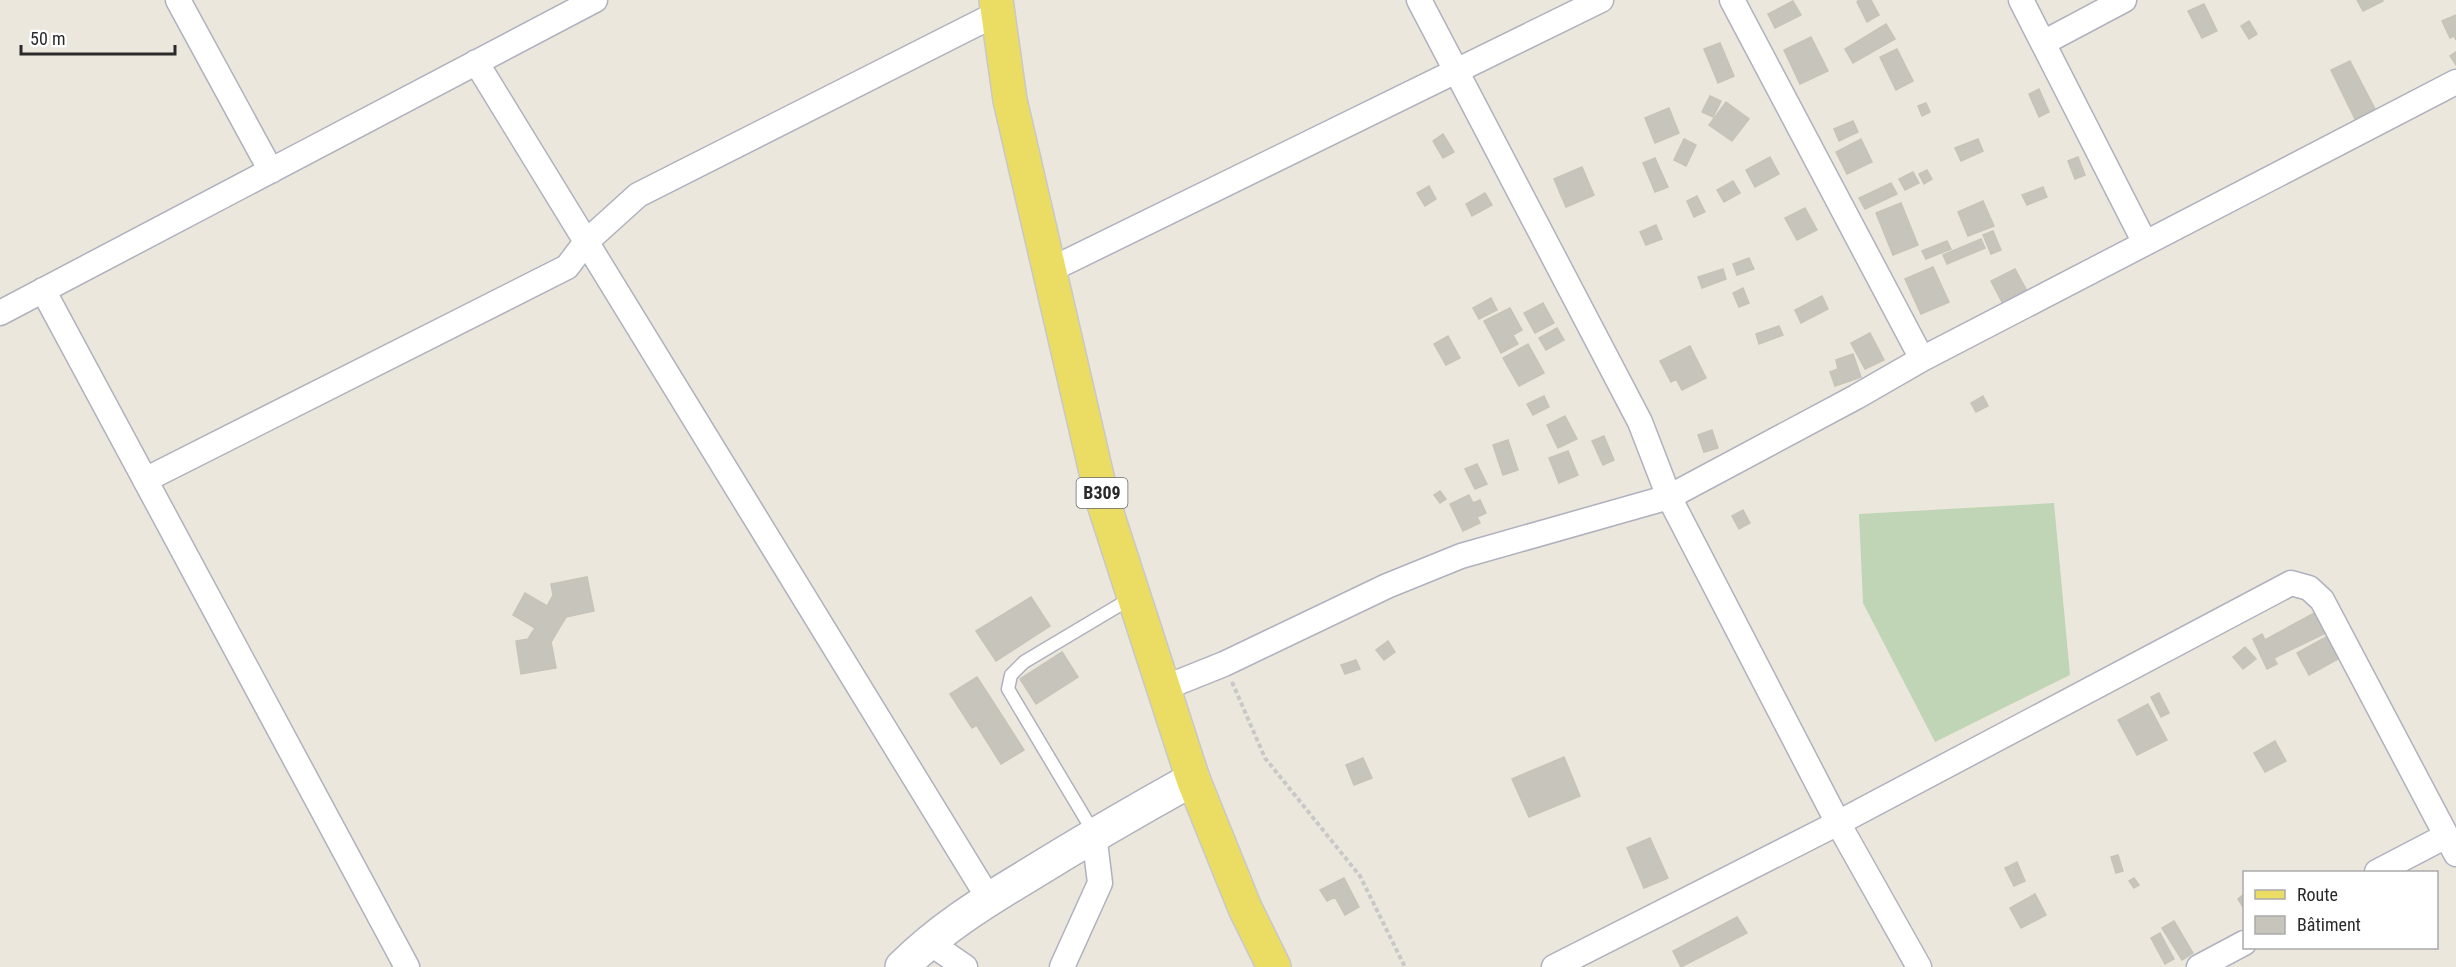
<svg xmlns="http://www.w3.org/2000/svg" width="2456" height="967" viewBox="0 0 2456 967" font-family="'Roboto Condensed',sans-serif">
  <rect width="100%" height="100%" fill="#ece7dd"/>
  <path fill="#c0d5b5" d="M2054,503L2070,675L1935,742L1863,603L1859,514Z"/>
  <path fill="#c7c4bc" stroke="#c7c3b7" stroke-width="1.5" d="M1859,0H1871L1879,15L1867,22L1857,2Z
    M2357,0H2382L2383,1L2363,11Z
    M1793,1L1801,15L1775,28L1768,14Z
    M2204,4L2217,31L2202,38L2188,11Z
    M2456,15V40L2454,36L2450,38L2442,21Z
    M2249,21L2257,34L2249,39L2241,26Z
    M1886,24L1895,39L1853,63L1845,49Z
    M1811,37L1828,71L1800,84L1784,50Z
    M1720,43L1734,76L1718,83L1704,49Z
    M1897,49L1913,81L1896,90L1880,57Z
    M2456,52V65L2450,56Z
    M2350,61L2375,109L2355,119L2331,70Z
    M2039,89L2049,112L2039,117L2029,94Z
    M1710,96L1721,101L1713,117L1702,112Z
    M1726,102L1749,119L1732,141L1709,125Z
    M1926,103L1930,112L1922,116L1918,106Z
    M1669,108L1679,133L1655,143L1645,118Z
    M1853,121L1858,132L1839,141L1834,129Z
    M1443,134L1454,152L1443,158L1433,141Z
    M1684,139L1696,145L1686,166L1674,160Z
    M1861,139L1872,162L1847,174L1836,152Z
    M1978,139L1983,151L1961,161L1955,148Z
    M1770,157L1779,174L1755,187L1746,170Z
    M2078,157L2085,175L2075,179L2068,161Z
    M1655,158L1668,187L1655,192L1643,163Z
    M1582,167L1594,195L1566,207L1554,179Z
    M1927,170L1932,179L1924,184L1919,174Z
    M1913,172L1919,183L1905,190L1899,179Z
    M1733,181L1740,193L1724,202L1717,190Z
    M1891,183L1897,194L1865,209L1859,198Z
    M1429,186L1436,199L1425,206L1417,193Z
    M2043,187L2047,197L2027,205L2022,195Z
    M1485,193L1492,205L1472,216L1466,204Z
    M1697,196L1705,212L1694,217L1687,201Z
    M1983,201L1994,226L1968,236L1958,212Z
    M1901,203L1918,245L1893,255L1876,213Z
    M1805,208L1817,230L1797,240L1785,218Z
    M1656,225L1662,239L1646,245L1640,232Z
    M1993,231L2001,250L1991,254L1983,235Z
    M1981,239L1985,248L1947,264L1943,255Z
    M1947,241L1951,249L1926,259L1922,251Z
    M1749,258L1754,269L1737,275L1733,264Z
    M1933,267L1949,302L1921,314L1905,279Z
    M1723,269L1726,279L1702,288L1698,277Z
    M2015,269L2027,291L2003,304L1991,281Z
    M1743,288L1749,303L1739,307L1733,293Z
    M1822,296L1828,309L1801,323L1795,310Z
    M1491,298L1497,310L1479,319L1473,308Z
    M1543,303L1554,323L1535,333L1524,313Z
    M1510,308L1522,330L1513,335L1518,344L1501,353L1484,321Z
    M1779,326L1783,335L1759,344L1756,334Z
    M1557,328L1564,340L1546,350L1539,338Z
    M1870,333L1884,360L1865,369L1851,343Z
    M1448,336L1460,358L1446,365L1434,344Z
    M1528,344L1544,373L1519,386L1503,358Z
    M1690,346L1706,378L1682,390L1676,379L1671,382L1660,361Z
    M1853,354L1861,377L1835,386L1830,372L1838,369L1836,360Z
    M1544,396L1549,407L1533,415L1527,404Z
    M1983,396L1988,406L1976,412L1971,403Z
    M1565,416L1577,439L1558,448L1547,425Z
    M1712,430L1718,448L1704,452L1698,435Z
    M1604,436L1614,460L1603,465L1592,441Z
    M1508,440L1518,470L1503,475L1493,445Z
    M1568,451L1578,475L1559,483L1549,458Z
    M1477,464L1487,484L1475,489L1465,469Z
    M1440,491L1446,499L1440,503L1434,495Z
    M1469,495L1473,503L1480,500L1486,513L1477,517L1480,523L1463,531L1450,504Z
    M1743,510L1750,523L1739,529L1732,516Z
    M587,577L594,611L566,617L551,642L556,668L521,674L516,641L528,639L535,628L513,615L525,593L547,606L553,595L551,584Z
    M1031,597L1050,626L996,661L976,631Z
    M2316,612L2326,633L2274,658L2277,664L2267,669L2253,639L2262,634L2265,640Z
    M2326,637L2338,659L2309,675L2297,653Z
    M1388,641L1395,652L1384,660L1376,650Z
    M2245,647L2256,659L2243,669L2233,657Z
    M1062,652L1078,677L1036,704L1020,679Z
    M1356,660L1360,669L1345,674L1341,665Z
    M977,677L999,711L972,728L950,694Z
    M2159,693L2169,713L2161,717L2151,697Z
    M2148,704L2167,740L2137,755L2118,720Z
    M999,711L1024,750L1001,764L977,726Z
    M2275,741L2286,761L2265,772L2254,753Z
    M1564,757L1580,796L1529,817L1512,779Z
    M1363,758L1372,778L1354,785L1346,765Z
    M1650,838L1668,878L1644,888L1627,848Z
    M2118,855L2123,871L2116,873L2111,857Z
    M2017,862L2025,881L2014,886L2005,868Z
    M1344,878L1359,907L1345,915L1335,897L1327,901L1320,890Z
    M2134,878L2139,885L2134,888L2129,881Z
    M2035,894L2046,915L2021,928L2010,908Z
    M2244,894V909L2238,899Z
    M1737,917L1747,933L1681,967L1673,951Z
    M2174,921L2193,953L2182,960L2162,928Z
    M2160,933L2174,959L2165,964L2151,938Z"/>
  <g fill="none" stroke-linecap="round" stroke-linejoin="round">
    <defs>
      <path id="lane" d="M1094,833L1008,689L1011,675L1024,662L1133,597"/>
      <path id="street" d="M178,0L271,171
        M1419,0L1640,422L1669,497L1838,823L1919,967
        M1732,0L1922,359
        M2021,0L2145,243
        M2043,43L2124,0
        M476,62L989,899
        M1050,270L1601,0
        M43,290L407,967
        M0,313L595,0
        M145,480L567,267L586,242L638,195L998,13
        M1164,688L1224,664L1387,586L1461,556L1669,497L1856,397L1922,359L2456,82
        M2377,872L2446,836
        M927,941L965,967
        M1062,967L1100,883L1094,834
        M1554,967L1838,823L2291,583L2309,588L2322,600L2456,854
        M2199,967L2244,943"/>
      <path id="secondary" d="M902,967C939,930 982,903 1027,876C1082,842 1137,810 1193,779"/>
      <path id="primary" d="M996,0L1010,100L1102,498L1193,779L1245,908L1274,967"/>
    </defs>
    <use href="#lane" stroke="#b0b1be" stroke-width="15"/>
    <use href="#street" stroke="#b0b1be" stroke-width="27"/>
    <use href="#secondary" stroke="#b0b1be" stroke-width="36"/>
    <use href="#primary" stroke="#c8c8c8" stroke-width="36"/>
    <path stroke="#c8c8c8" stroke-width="4" stroke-dasharray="4.5 3" stroke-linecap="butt" d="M1232,682L1265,758L1360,876L1405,967"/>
    <use href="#lane" stroke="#fff" stroke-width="12"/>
    <use href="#street" stroke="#fff" stroke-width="24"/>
    <use href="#secondary" stroke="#fff" stroke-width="33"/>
    <use href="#primary" stroke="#ebdd63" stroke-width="33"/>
  </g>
  <g text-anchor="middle" stroke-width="4.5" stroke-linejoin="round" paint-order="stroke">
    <rect fill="#fff" stroke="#6a6a6a" stroke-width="1.5" x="1076.5" y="478" width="51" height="30" rx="4.5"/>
    <g font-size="18" font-weight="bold" fill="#2a2a2a">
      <text x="1102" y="499">B309</text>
    </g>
  </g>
  <rect x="2243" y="871" width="195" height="78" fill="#ffffff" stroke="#aaaaaa" stroke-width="1.5"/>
  <rect x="2255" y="890" width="30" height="9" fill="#ebdd63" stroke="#aaaaaa" stroke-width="1.5"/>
  <text x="2297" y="901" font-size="18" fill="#2a2a2a">Route</text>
  <rect x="2255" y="916" width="30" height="18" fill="#c7c4bc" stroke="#aaaaaa" stroke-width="1.5"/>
  <text x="2297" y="931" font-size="18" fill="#2a2a2a">Bâtiment</text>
  <path d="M21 45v9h154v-9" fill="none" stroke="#2a2a2a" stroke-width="3"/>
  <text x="30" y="45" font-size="18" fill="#2a2a2a" stroke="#ffffff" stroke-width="4.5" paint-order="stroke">50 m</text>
</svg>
